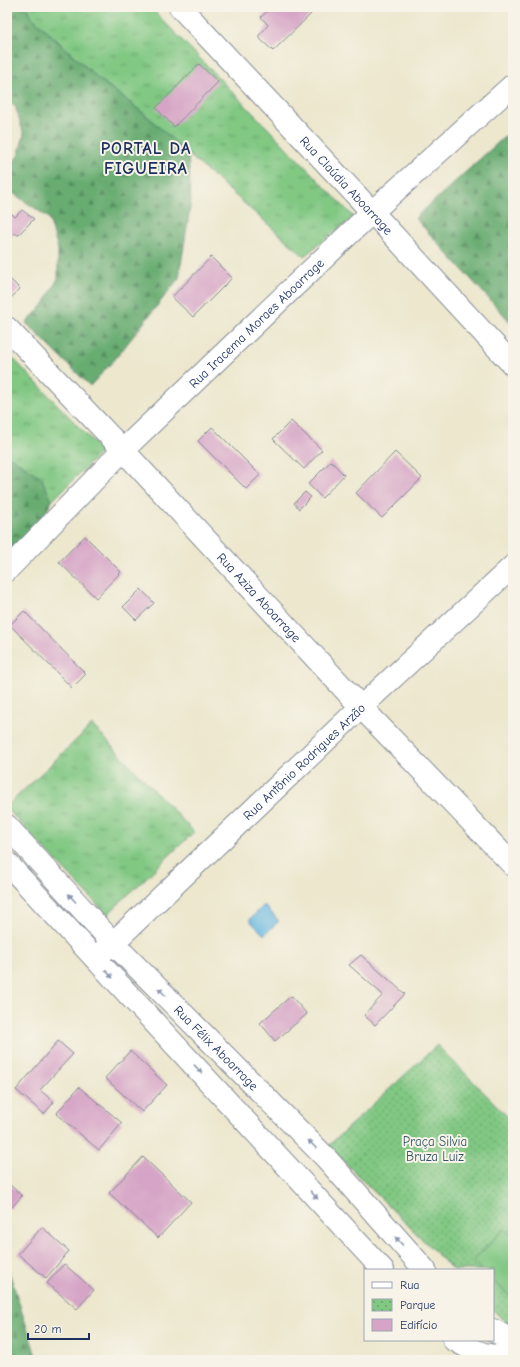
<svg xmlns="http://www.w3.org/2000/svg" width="520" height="1367" viewBox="0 0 520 1367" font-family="'Comic Neue',sans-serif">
  <defs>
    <pattern id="grass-tufts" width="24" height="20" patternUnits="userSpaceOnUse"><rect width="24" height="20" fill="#81c883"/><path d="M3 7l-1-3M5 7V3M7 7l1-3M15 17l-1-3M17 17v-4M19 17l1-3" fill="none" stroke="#69a36e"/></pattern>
    <pattern id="forest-firs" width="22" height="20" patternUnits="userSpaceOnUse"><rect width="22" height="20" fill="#68ac71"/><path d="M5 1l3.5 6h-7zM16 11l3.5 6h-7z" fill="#558c60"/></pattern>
    <pattern id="park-dots" width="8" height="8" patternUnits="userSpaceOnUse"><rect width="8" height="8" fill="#81c883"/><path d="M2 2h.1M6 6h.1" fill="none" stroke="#69a36e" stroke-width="1.8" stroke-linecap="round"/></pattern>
  </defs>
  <rect width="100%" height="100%" fill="#f7f3e8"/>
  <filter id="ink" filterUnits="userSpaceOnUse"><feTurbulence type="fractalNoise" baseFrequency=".025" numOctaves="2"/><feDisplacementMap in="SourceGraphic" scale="8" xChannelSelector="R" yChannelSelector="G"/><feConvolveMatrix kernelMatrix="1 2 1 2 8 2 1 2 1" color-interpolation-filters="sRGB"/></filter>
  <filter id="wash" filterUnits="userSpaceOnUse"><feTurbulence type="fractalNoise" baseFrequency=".012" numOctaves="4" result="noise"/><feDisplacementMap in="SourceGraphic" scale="16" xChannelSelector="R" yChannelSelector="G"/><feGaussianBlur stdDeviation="0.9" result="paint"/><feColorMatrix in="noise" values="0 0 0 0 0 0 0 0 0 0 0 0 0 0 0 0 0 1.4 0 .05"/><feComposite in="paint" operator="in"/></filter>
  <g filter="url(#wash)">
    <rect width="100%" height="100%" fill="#ece7cd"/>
    <path fill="url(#grass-tufts)" stroke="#4e7c70" d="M27,7H150L354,217L304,256L188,154L146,115L99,79L32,17Z
      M7,352L102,451L52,501L41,477L7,455Z
      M92,725L194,832L107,915L7,809V806Z"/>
    <path fill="url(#forest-firs)" stroke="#426e68" d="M7,7H27L32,17L60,44L99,79L146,115L188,154L191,201L179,278L116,358L90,386L26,323L44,304L58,278V249L49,218L7,189V169L18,156L24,135L15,106L7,102Z
      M513,129V325L415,218Z
      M7,455L41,477L52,501L42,520L7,553Z
      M7,1265L36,1356L43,1360H7Z"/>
    <path fill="url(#park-dots)" stroke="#4e7c70" d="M437,1045L513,1122V1329L493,1310V1270H453L328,1146Z"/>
    <path fill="#81c883" stroke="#4e7c70" d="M504,1229L513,1237V1299L493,1280V1270H482L473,1261Z"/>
    <path fill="#64b7e0" stroke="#40739f" d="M264,905L279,921L264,935L249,920Z"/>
    <g id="blocks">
      <path fill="#d6a4c6" d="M272,7H303L311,14L273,51L258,37L268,25L261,17Z
        M199,64L218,82L174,127L156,108Z
        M7,209L15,217L22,210L34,219L18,235L14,233L7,242Z
        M211,257L232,278L193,317L172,297Z
        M7,276L20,289L8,301L7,300Z
        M291,421L322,450L304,469L273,439Z
        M212,427L260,475L246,489L198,441Z
        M395,452L422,478L382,518L356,493Z
        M331,461L344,475L322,498L308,484Z
        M305,492L311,497L299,509L294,503Z
        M85,536L121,572L96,598L59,562Z
        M141,589L154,603L136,620L123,607Z
        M24,611L86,674L72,688L10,625Z
        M361,955L405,994L375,1025L364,1015L383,995L349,965Z
        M291,996L307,1014L275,1041L260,1023Z
        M58,1041L73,1054L40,1090L54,1102L44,1114L16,1090Z
        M130,1051L167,1085L142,1112L105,1078Z
        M79,1087L122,1123L99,1150L56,1114Z
        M143,1157L191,1202L158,1238L109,1193Z
        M7,1182L22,1196L10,1209L7,1206Z
        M42,1227L69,1251L46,1278L18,1254Z
        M64,1264L94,1290L77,1309L47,1283Z"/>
    </g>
  </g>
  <g filter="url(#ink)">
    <use href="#blocks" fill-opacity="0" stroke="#848b96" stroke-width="1"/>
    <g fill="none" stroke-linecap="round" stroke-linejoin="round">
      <defs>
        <g id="minor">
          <path id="s1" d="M180,7L372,212L513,365"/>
          <path id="s2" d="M7,328L123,450L361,707L513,865"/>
          <path id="s3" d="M7,570L123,450L372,212L513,85"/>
          <path id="s4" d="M7,826L113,943L326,1158L425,1270"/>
          <path d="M7,863L383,1270"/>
          <path id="s5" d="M95,958L113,943L361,707L513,566"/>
          <path d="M493,1330L513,1341"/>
          <path d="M454,1340C476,1351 487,1360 513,1354"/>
        </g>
      </defs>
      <use href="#minor" stroke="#848b96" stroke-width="24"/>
      <use href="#minor" stroke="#fff" stroke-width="22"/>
    </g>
    <defs><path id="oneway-solid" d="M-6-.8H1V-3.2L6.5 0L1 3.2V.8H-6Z"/></defs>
    <g fill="#8d97ae">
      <use href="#oneway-solid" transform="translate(72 898) rotate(-132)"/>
      <use href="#oneway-solid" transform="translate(109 974) rotate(47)"/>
      <use href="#oneway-solid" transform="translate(162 992) rotate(-135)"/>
      <use href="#oneway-solid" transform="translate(198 1069) rotate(47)"/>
      <use href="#oneway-solid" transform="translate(312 1144) rotate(-135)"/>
      <use href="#oneway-solid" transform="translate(314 1195) rotate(47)"/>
      <use href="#oneway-solid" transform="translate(399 1241) rotate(-132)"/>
    </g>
  </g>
  <g text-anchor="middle" stroke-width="4" stroke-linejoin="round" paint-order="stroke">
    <g font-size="13" fill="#1b2f5e" stroke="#f7f3e8">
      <text dy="5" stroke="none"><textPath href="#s1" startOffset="244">Rua Claúdia Aboarrage</textPath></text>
      <text dy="5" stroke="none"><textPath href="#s3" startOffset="351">Rua Iracema Moraes Aboarrage</textPath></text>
      <text dy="5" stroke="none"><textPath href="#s2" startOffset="369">Rua Aziza Aboarrage</textPath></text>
      <text dy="5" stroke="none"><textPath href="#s5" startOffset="287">Rua Antônio Rodrigues Arzão</textPath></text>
      <text dy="5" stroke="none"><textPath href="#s4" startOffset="305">Rua Félix Aboarrage</textPath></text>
    </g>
    <g font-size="13" fill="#345567" stroke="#f7f3e8">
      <text x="435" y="1146">Praça Silvia<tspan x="435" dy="15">Bruza Luiz</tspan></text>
    </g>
    <g font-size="17" font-weight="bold" letter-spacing="1" fill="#1b2f5e" stroke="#f7f3e8">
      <text x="146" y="154">PORTAL DA<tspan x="146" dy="20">FIGUEIRA</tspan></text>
    </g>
  </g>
  <rect width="520" height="1367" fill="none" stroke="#f7f3e8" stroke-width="24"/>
  <rect x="364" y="1269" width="130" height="72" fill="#f7f3e8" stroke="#9fa5b1"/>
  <rect x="372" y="1282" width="20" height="6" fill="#ffffff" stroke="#9fa5b1"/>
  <text x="400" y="1289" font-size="12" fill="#1b2f5e">Rua</text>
  <rect x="372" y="1299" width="20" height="12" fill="url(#park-dots)" stroke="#9fa5b1"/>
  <text x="400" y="1309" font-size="12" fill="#1b2f5e">Parque</text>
  <rect x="372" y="1319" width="20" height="12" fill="#d6a4c6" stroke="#9fa5b1"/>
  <text x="400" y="1329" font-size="12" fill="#1b2f5e">Edifício</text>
  <path d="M28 1333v6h61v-6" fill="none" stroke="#1b2f5e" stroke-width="2"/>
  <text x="34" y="1333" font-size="12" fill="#1b2f5e" stroke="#f7f3e8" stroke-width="3" paint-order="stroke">20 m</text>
</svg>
